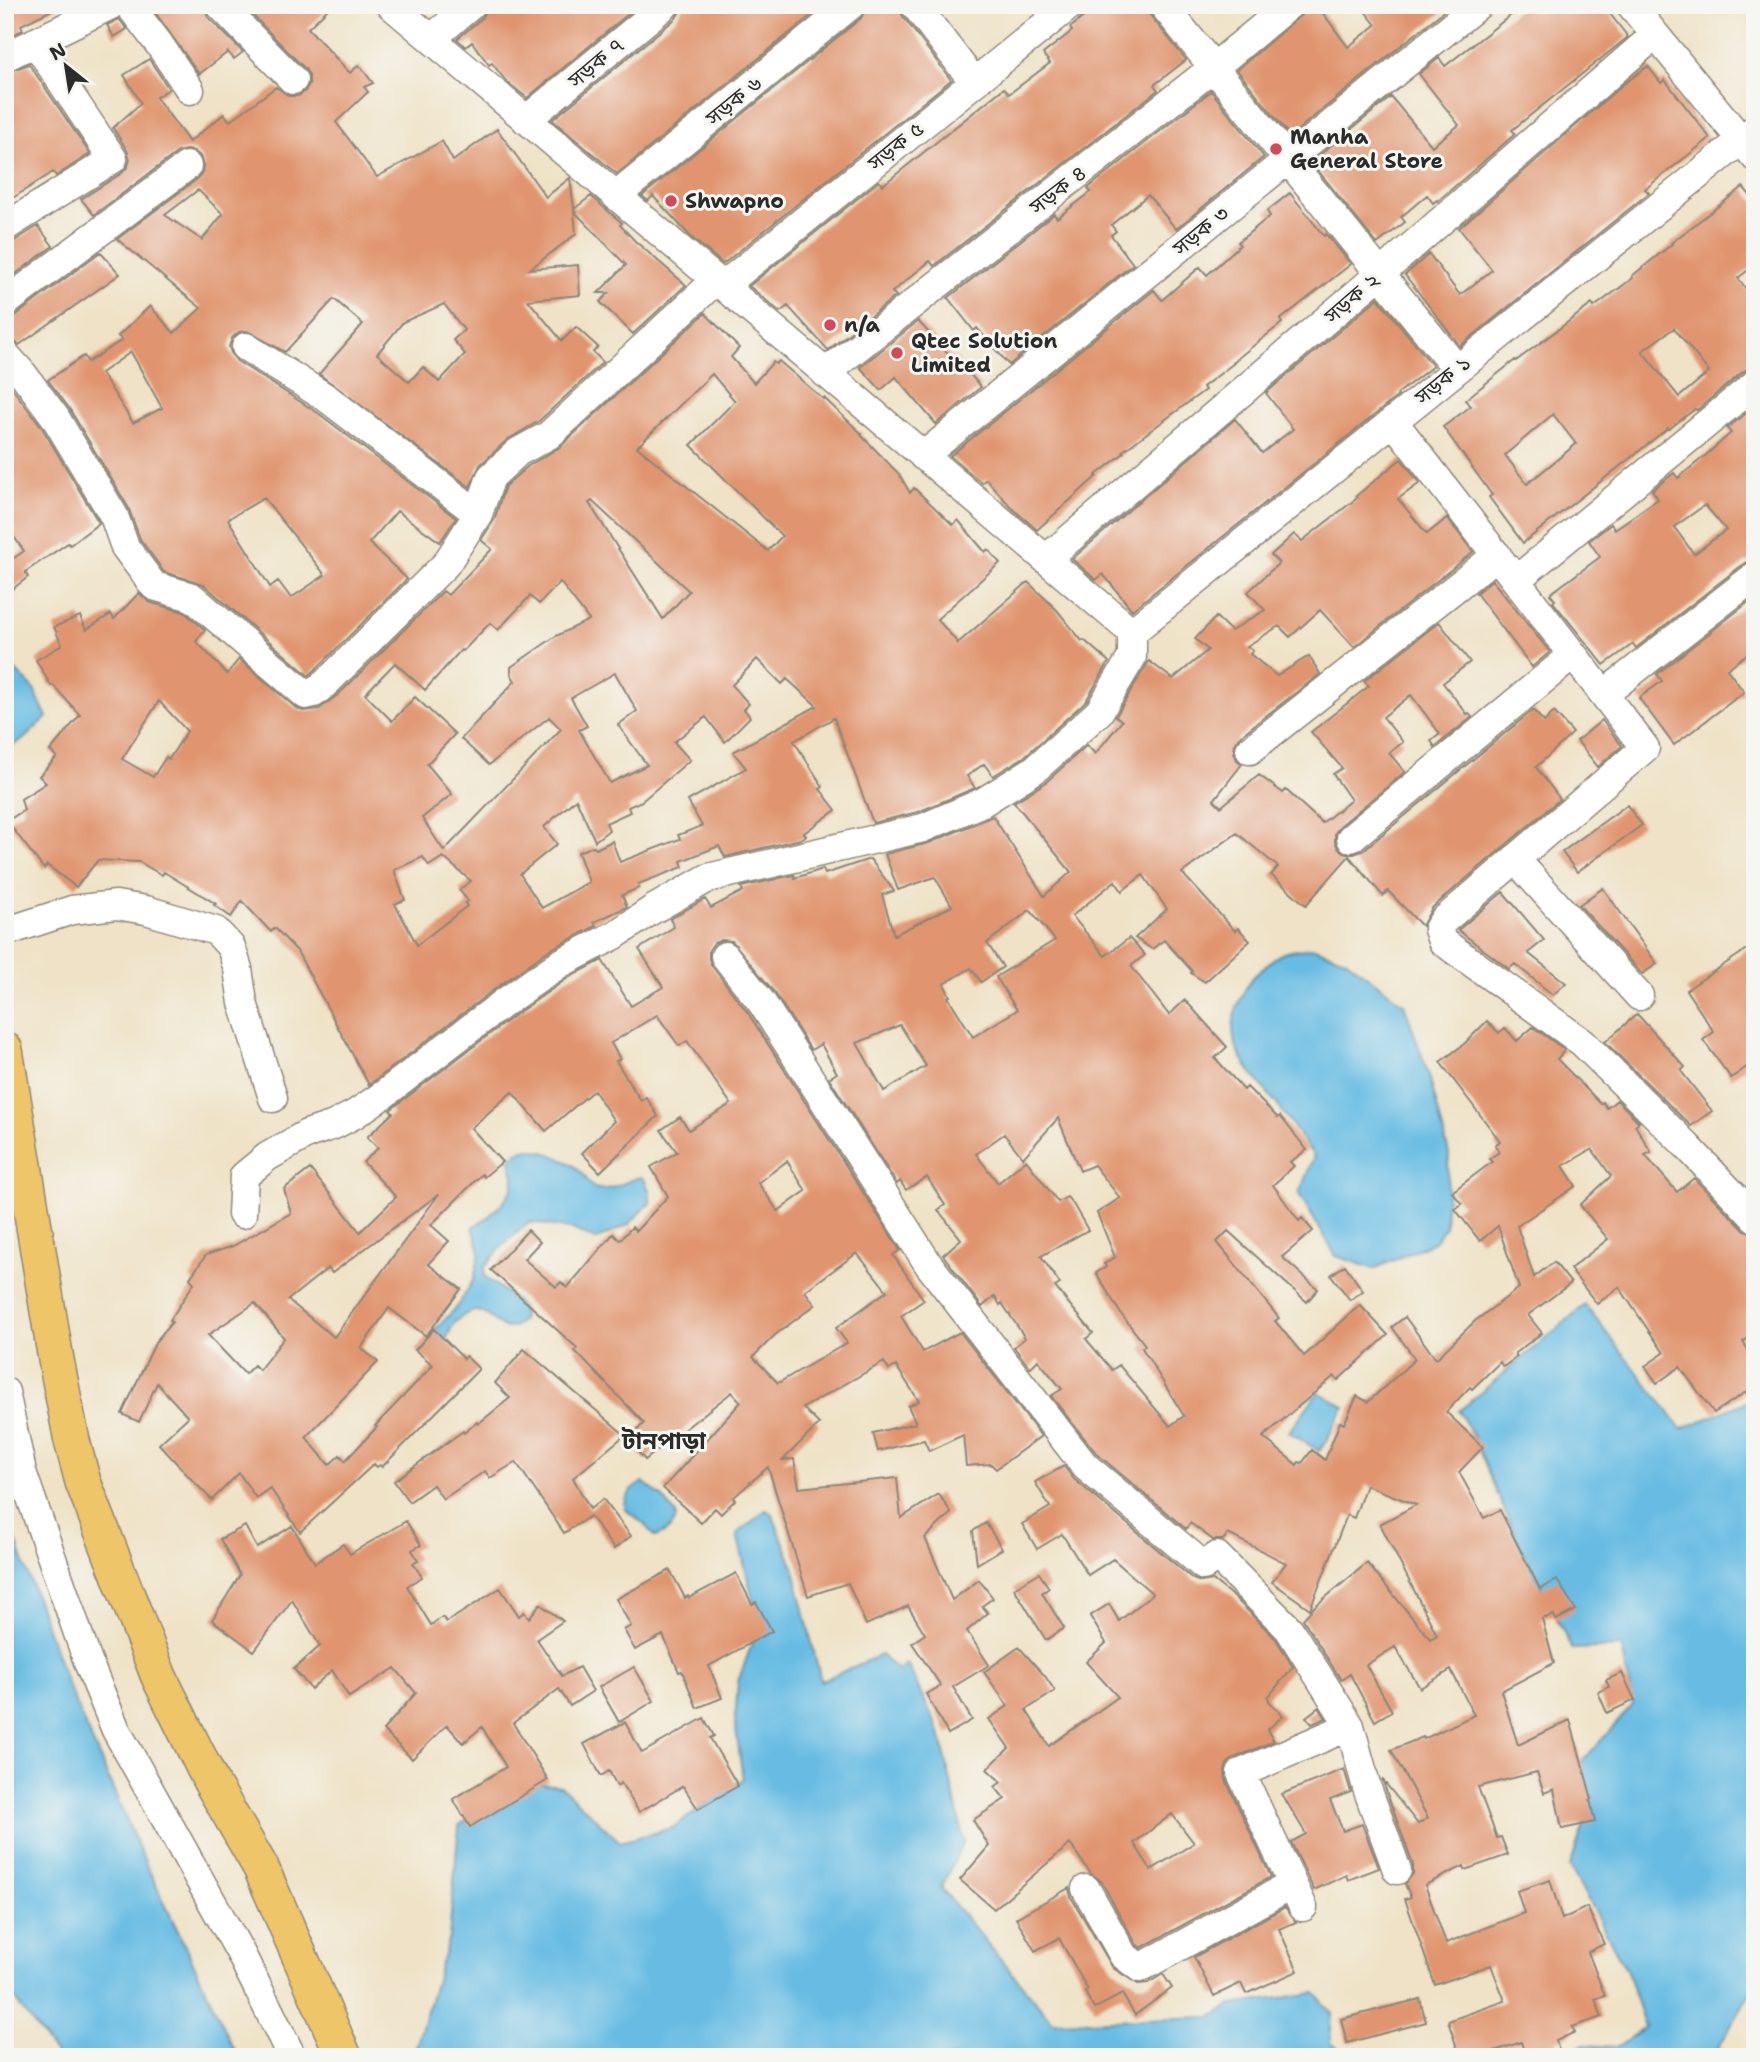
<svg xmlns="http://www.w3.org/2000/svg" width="1760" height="2062" viewBox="0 0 1760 2062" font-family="'Shantell Sans','Noto Sans Bengali',sans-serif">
  <rect width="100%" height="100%" fill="#f6f6f2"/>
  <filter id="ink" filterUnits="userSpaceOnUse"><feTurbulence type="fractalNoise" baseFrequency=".0143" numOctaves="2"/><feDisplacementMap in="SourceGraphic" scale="14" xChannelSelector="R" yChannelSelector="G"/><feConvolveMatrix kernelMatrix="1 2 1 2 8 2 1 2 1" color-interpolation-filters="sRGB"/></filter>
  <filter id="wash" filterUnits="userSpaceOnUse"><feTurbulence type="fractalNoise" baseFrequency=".00686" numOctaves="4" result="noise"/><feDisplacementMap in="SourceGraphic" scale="28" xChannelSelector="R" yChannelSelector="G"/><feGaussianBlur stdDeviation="1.57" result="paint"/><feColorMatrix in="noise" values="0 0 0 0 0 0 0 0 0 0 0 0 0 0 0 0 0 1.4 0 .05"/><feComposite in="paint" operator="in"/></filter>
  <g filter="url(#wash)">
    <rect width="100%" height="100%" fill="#efe2c6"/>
    <path fill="#67bce3" stroke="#497487" stroke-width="2" d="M5,659L33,688L47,717L25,738L5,750Z
      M1314,948L1345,959L1404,1004L1430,1079L1449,1154L1445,1227L1434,1242L1374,1269L1336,1256L1299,1194L1314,1156C1301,1138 1289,1120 1276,1103C1240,1058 1214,1037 1251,980C1255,974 1261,971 1266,966C1281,949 1292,951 1314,948Z
      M529,1149C546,1151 566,1159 579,1170C587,1176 588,1188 598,1189C613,1191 627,1180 641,1177L644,1179L650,1193V1203L628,1225L596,1240L575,1230L532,1222L527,1224L503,1245L484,1268L485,1277C495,1286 534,1307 520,1322C516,1327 511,1327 504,1328C491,1321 482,1304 466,1314C462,1317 456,1320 453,1325C448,1332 450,1338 442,1343L428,1337L457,1307L474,1279L480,1252L473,1227L487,1218L503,1203L513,1187L514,1177L510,1159L520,1151Z
      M1585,1305L1682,1429L1755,1398V1984L1713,2057H1565L1582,2045L1617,2047L1645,2028L1627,1971L1570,1867L1586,1818L1579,1765L1633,1705L1622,1647L1572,1649L1514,1533L1474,1438L1459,1411Z
      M1318,1392L1345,1407C1334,1422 1330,1438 1319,1451L1289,1432Z
      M643,1482L662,1497L676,1514C677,1526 665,1533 655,1537L645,1525L625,1509C624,1497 633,1488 643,1482Z
      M5,1510L66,1681L144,1860L238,2057H58L5,1986Z
      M766,1510L772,1514L793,1565L821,1681L881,1655L897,1670L907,1664L940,1733L964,1841L941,1888L1053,2022L1211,2017L1232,2005L1315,1993L1332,2013L1330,2043L1350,2057H413L449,1937L459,1825L533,1783L561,1786L620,1842L672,1828L743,1780L735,1721L738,1682L759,1624L737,1534Z"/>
    <g id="blocks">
      <path fill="#e09570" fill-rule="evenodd" d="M5,5H62L21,25L23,30L5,38Z
        M150,5H204L208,17L243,52L234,59L228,52L199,74Z
        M243,5H332L308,28L347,70L350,73L359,65L373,83L364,87L368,92L336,122L377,177L442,141L453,161L497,129L546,197L570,178L574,209L591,196L622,223L620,225L635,241L686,285L633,334L600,302L609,293H598L626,265L574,211L576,234L530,269L578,265L580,295L528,300L562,341L576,327L598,347L593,352L603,362L539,421L507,440L480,465L470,487L319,374L363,324L334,299L285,352L247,331L239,332L232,338L229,347L232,355L237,361L318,413L456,518L440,542L397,511L369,543L407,579L309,676L203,584L164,572L140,539L128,507L69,408L48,380L84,356L88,362L122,340L118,336L150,306L174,333L201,308L117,239L197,179L202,173L203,165L200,156L194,151L186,150L178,152L94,215L81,199L122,173L128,166L130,159L127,150L113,128L141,103L124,75L149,59L169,89L156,97L189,142L224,114L230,121L276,87L289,96H298L305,91L309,84V75L305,69ZM198,190L223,214L202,240L165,215ZM444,304L464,330L453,340L465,354L439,382L423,367L409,382L377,354L403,322ZM131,352L162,408L133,423L101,373ZM264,498L325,575L291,598L278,581L270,587L228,519Z
        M489,5H639L527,98L505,80L492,63L489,65L472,42L466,47L457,39L482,18Z
        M684,5H824L617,174L552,120L676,18Z
        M867,5H899L902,15L951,80L723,264L692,238L653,196L648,201L642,196L861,18Z
        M1098,5H1142L1186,60L1154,85L1158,90L934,266L930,261L892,292L896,296L828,350L788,306L780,312L749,286L879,181L883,185L1004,88L1009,94L1050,63L1043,54L1072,31L1070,28Z
        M1313,5H1317L1348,47L1376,25L1360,5H1451L1290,136L1237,70Z
        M1524,5H1603L1628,37L1512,130L1515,134L1438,201L1437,200L1433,203L1427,195L1401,217L1405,222L1377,244L1311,162L1391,97L1432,146L1459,125L1419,74L1439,58L1445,66Z
        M119,19L127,29L114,37L107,25Z
        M29,64L90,154L56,176L53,172L5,203V73Z
        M1648,66L1661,83L1665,80L1710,138L1645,189L1649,193L1460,346L1405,275L1429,254L1460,295L1492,270L1459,228L1621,86Z
        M1211,91L1264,157L1176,229L1148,195L1111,225L1116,231L1111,235L1133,264L1009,365L977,328L974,331L948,298L1054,214L1057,218L1091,192L1088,188Z
        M1743,187L1755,201V265L1738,278L1755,301V367L1744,371L1697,410L1695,409L1669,429L1668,428L1523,543L1489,497L1492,495L1443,427L1471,406L1465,400L1515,360L1516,361L1592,304L1594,307L1633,278L1632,276L1672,244L1671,243ZM1674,328L1709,372L1679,397L1642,351ZM1553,414L1576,444L1527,484L1505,455Z
        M1290,193L1324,236L1326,234L1351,264L1280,320L1282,323L1233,362L1234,363L1203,387L1205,390L1123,451L1124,453L1096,475L1097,476L1037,530L1012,508L986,479L982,483L950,456L1154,290L1162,300L1200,267L1207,275L1240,245L1238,242L1270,216L1267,211Z
        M38,226L53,246L9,279L5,273V244L14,241Z
        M100,252L120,274L19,345L11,338H5V319L15,316Z
        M1378,298L1433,366L1397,394L1398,396L1132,610L1103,574L1096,580L1072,559L1235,419L1262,453L1293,429L1266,393Z
        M705,313L739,348L731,357L754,383L773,362L776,364L779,361L823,399L824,398L862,434L861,435L899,474L910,493L914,488L953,525L958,520L985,552L988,549L1000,563L937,619L958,643L1028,582L1057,610L1082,641L1084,640L1109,662L1086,701L1024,757L993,776L984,764L967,776L975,788L918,812L873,823L834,718L794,741L823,787L820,789L836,810L804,833L806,836L801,839L725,857L719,846L681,861L683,867L638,884L639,888L622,895L627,907L594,922L596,926L549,950L492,991L369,1085L297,951L275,928L271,932L242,901L231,917L214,905L216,904L164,872L162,875L139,862L98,860L76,887L47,865L44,869L7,821L24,810L21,799L46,783L39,776L57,757L50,751L80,715L53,685L51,686L36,660L62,645L54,627L80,616L86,630L111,614L114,619L139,593L149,602L184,612L205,630L196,641L227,674L239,659L296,708L303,711L319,709L339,694L443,591L448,595L492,549L481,540L494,520L505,486L528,466L560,447ZM712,374L735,401L691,445L782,536L768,551L637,447ZM592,501L689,591L663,619L589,503ZM560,582L589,620L556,636L511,667V674L515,681L461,739L489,765L549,717L561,729L444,851L422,818L452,794L427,764L455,734L415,697L392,721L365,694L395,663L425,690L461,650L463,651L490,623L498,630L530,596L539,604ZM757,659L782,684L787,679L817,706L733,752L746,768L688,801L702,826L678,835L680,839L620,862L612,841L596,849L594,846L578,852L589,882L542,908L520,874L557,844L544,827L576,799L595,841L609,830L606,823L630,812L628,807L642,801L690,760L674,742L706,717L725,742L750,717L744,709L749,704L732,685ZM615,673L637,711L618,725L647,765L610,783L579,730L587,726L571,698ZM159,701L187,731L169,759L166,757L153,777L122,759ZM423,857L429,866L443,857L471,881L459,890L468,901L465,903L467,906L417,945L395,904L405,900L394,870Z
        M918,321L953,359L955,357L981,387L936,424L896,377L881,390L860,367Z
        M5,379L41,426L99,523L70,545L68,543L25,572L28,577L5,595V547L14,558L24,551L5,524Z
        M1749,411L1755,419V559L1745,563L1636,648L1633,644L1604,665L1553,602L1555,600L1550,594L1600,557L1589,541L1611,524L1615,529L1658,499L1652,490L1674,473L1678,478L1706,455L1731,433L1727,428ZM1705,505L1726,530L1694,554L1674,527Z
        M1401,459L1420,483L1398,499L1427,534L1447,518L1473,552L1354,647L1320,610L1290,637L1279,626L1247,646L1253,651L1250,654L1277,676L1309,656L1320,674L1239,737L1234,745V752L1237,760L1242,764L1214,800L1221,807L1259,775L1283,793L1286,790L1322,823L1351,800L1333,774L1342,768L1311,732L1369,686L1364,681L1439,622L1470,662L1443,683L1467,714L1469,713L1472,717L1435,747L1431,741L1440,734L1411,695L1383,717L1403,742L1389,753L1405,772L1340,826L1335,833V841L1338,848L1346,854H1354L1362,851L1533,710L1544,722L1554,712L1573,733L1536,767L1560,799L1432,908L1422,926L1388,891L1383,896L1349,856L1306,905L1271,875L1278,867L1237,833L1182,873L1235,931L1238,928L1250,941L1205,982L1191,973L1192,971L1164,940L1152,949L1135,938L1167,909L1143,875L1122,891L1115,881L1072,916L1105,956L1129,938L1145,955L1131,966L1169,1015L1185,1000L1227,1047L1215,1058L1244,1090L1247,1087L1278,1118L1280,1116L1307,1150L1290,1162L1294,1166L1273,1185L1299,1221L1302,1218L1313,1231L1282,1257L1318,1289L1307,1302L1228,1231L1217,1242L1279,1318L1275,1321L1304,1356L1360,1305L1388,1335L1338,1380L1334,1376L1263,1437L1297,1465L1299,1462L1302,1463L1312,1450L1325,1460L1340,1422L1344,1424L1357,1396L1368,1402L1415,1359L1392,1327L1405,1317L1436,1359L1475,1321L1519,1288L1498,1226L1480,1241L1455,1209L1462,1204L1452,1192L1492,1162L1489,1159L1499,1152L1495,1145L1500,1141L1440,1062L1463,1045L1487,1021L1499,1033L1505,1028L1517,1041L1533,1027L1565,1050L1557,1059L1601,1104L1603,1102L1607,1108L1617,1100L1639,1122L1635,1125L1651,1152L1645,1155L1677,1192L1694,1178L1743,1229L1755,1234V1333L1743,1342L1755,1360V1386L1714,1413L1680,1367L1657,1383L1645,1366L1664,1353L1619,1287L1597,1304L1570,1269L1608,1239L1580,1205L1611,1176L1592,1149L1563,1166L1576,1186L1517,1226L1534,1277L1554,1262L1571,1283L1528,1315L1542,1333L1515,1353L1517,1357L1503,1367L1500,1362L1472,1389L1470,1387L1446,1412L1483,1447L1459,1472L1484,1518L1500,1510L1540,1589L1557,1580L1576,1610L1556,1620L1554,1615L1542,1619L1554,1663L1501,1691L1518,1745L1570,1720L1592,1799L1590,1800L1595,1822L1562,1829L1554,1789L1544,1793L1537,1772L1478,1787L1497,1838L1501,1837L1508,1855L1465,1870L1464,1866L1425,1885L1446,1943L1524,1913L1517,1891L1550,1880L1562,1919L1587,1907L1604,1944L1588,1952L1605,1996L1595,1999L1602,2017L1572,2027L1575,2032L1556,2041L1561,2057H1526L1521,2042L1477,2057H1460L1448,2021L1505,2001L1491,1965L1435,1985L1405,1899L1411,1897L1405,1884L1413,1874V1865L1382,1779L1418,1824L1428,1818L1391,1750L1423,1737L1424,1739L1474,1715L1451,1670L1420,1688L1395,1647L1366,1665L1392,1711L1375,1721L1350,1674L1341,1680L1303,1619L1314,1607L1367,1563L1430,1639L1437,1635L1380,1524L1416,1505L1366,1485L1354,1518L1347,1515L1310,1609L1272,1582L1286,1563L1228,1534L1223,1540H1213L1190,1523L1186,1529L1097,1454L1051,1396L1062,1389L1038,1360L1030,1368L1014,1347L1025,1338L1002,1303L1000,1305L995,1296L982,1307L943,1255L961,1239L938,1210L945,1205L927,1177L906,1190L900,1181L897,1184L829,1078L837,1073L821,1044L811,1050L775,993L732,941L722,940L714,943L709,950V959L712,966L748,1013L900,1250L893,1255L924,1300L901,1316L923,1352L960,1332L1041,1436L996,1469L991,1464L966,1466L963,1435L929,1451L924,1440L878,1451L873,1433L916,1423L908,1406L919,1401L896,1366L889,1370L884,1362L803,1408L819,1424L783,1460L794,1459L799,1488L897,1478L901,1518L939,1494L951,1513L925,1538L952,1600L979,1580L993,1598L982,1606L988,1613L967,1631L989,1665L953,1687L972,1720L948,1734L926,1694L941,1686L912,1643L925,1634L908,1606L866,1625L848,1583L808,1596L768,1467L733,1498L735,1500L721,1514L715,1508L701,1523L663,1488L741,1402L732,1392L645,1460L628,1440L644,1423L575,1351L577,1348L491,1270L528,1230L540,1242L524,1259L556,1287L561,1282L567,1288L613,1234L620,1240L632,1227L636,1231L668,1196L651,1167L677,1152L661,1130L680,1117L689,1130L731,1104L687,1041L679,1046L657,1015L611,1043L620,1059L616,1061L641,1101L646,1097L658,1116L600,1172L582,1153L614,1121L594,1090L546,1131L512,1092L471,1128L502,1162L484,1177L482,1174L431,1225L449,1241L428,1264L461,1289L426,1336L389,1308L361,1348L378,1362L306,1437L329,1465L340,1455L345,1461L377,1427L375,1426L433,1365L415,1350L434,1329L464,1359L466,1356L479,1369L382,1467L380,1465L377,1467L374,1464L300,1532L270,1488L256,1498L239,1473L212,1500L192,1480L159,1444L188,1417L157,1383L139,1422L122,1414L156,1341L172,1322L170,1320L194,1283L190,1278L206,1255L233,1246L291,1213L284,1189L310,1169L360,1232L396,1197L363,1162L378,1148L367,1137L393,1113L390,1110L512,1017L568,978L602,960L631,1006L663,987L639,949L674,927L670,919L705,899L711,908L743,891L741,887L794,875L795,878L823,869L825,874L870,859L894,891L882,895L894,935L952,906L935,877L898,890L885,854L929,843L993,816L1044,896L1071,872L1014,802L1045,783L1087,745L1095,754L1122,721L1116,716L1149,661L1173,679L1208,650L1195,639L1216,617L1231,631L1265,610L1248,592L1279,563L1271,555L1294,534L1302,541L1357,498L1356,496ZM1030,910L1055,940L996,977L1017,1010L973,1037L948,997L950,996L944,984L971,968L981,982L1003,967L987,943ZM900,1025L926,1066L884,1091L857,1043ZM1058,1118L1080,1171L1094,1165L1120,1198L1097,1213L1115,1257L1104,1264L1106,1267L1096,1273L1121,1314L1145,1345L1142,1348L1184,1416L1170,1426L1119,1365L1112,1370L1086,1339L1093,1333L1055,1287L1060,1284L1041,1256L1088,1230L1073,1204L1067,1197L1058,1202L1026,1160L998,1183L976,1154L1004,1134L1023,1158ZM787,1161L806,1191L778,1211L758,1183ZM439,1194L334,1337L288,1300L328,1268L332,1273ZM857,1253L887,1291L836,1328L847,1343L778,1383L753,1357L775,1335L815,1305L805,1291ZM255,1303L284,1338L259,1370L254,1365L245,1374L208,1335Z
        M1492,580L1550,652L1532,667L1476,593Z
        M1755,597V648L1727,669L1744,692L1674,745L1639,698L1662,681L1657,674Z
        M1602,720L1622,746L1598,767L1577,741Z
        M1627,805L1642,825L1577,872L1562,852Z
        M1603,888L1657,964L1642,974L1579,905Z
        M1503,892L1544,940L1528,953L1566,983L1553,995L1515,964L1509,969L1458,930Z
        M1755,944V1061L1731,1078L1703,1040L1714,1032L1686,990Z
        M1637,1014L1685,1067L1681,1071L1712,1111L1691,1126L1605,1042Z
        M1345,1265L1363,1291L1350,1300L1331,1275Z
        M524,1349L625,1435L573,1478L590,1509L603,1499L631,1536L614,1549L590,1516L564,1533L516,1462L490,1478L485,1471L443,1499L433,1485L409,1502L394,1481L463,1431L464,1433L477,1422L478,1424L510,1398L495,1383Z
        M1064,1466L1074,1479L1193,1579L1201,1582L1213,1580L1235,1598L1276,1639L1293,1667L1268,1697L1269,1701L1283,1716L1267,1730L1274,1741L1234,1758L1227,1764L1225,1771L1226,1780L1271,1877L1141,1948L1136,1944L1101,1881L1091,1874L1070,1844L994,1909L960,1880L989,1846L973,1820L1005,1799L995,1787L1001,1782L987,1769L1009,1748L989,1719L1008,1706L984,1672L1019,1647L1045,1676L1055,1691L1026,1710L1049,1746L1118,1697L1086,1662L1106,1643L1090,1616L1109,1604L1119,1621L1153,1594L1113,1559L1088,1575L1062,1534L1037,1549L1022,1524L1050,1507L1035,1482ZM1172,1814L1194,1843L1151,1870L1134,1843Z
        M406,1521L421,1545L412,1550L418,1560L413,1563L422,1577L407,1586L431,1625L442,1617L447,1622L500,1588L519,1616L524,1612L529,1618L540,1604L563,1621L537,1639L562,1676L579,1667L593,1691L570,1706L559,1689L513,1723L548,1780L470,1827L453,1799L506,1767L482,1727L463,1743L447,1725L412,1759L383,1730L416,1693L395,1668L349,1697L332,1670L311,1689L294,1669L320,1646L292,1600L254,1651L212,1620L240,1575L220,1539L245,1526L257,1548L292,1526L315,1563L343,1544L350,1554Z
        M986,1523L1002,1549L977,1564L973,1531Z
        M670,1570L685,1598L688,1596L689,1598L736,1573L752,1604L756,1602L772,1631L709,1666L722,1698L697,1708L682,1671L679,1672L663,1635L635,1650L624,1630L631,1626L616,1599Z
        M1039,1573L1049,1588L1042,1593L1064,1628L1046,1640L1014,1588Z
        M634,1667L654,1701L619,1722L599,1687Z
        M1622,1673L1635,1700L1607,1713L1598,1692L1609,1687L1606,1680Z
        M1319,1707L1326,1718L1312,1724L1306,1717Z
        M704,1718L714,1736L710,1738L738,1786L698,1809L683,1786L639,1812L621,1783L617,1786L609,1771L601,1776L584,1744L625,1722L642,1753Z
        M1344,1769L1351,1792L1330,1800L1343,1831L1362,1824L1379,1868L1348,1880L1346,1875L1314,1890L1291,1842L1306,1834L1282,1794Z
        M1069,1888L1071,1897L1113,1968L1138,1984L1148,1983L1163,1974L1172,1988L1135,2015L1122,1994L1094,2009L1085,1992L1088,1990L1059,1938L1035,1951L1016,1918Z
        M1285,1907L1296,1922L1279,1929L1298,1971L1246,1994L1241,1983L1214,1996L1194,1957Z
        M1420,1999L1426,2022L1347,2043L1341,2019Z"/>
    </g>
  </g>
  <g filter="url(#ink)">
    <use href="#blocks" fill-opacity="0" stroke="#8d8678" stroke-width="2"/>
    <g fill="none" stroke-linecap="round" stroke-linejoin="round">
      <defs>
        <path id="minor" d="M129,5L159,44L190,90
          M220,5L293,80
          M391,5L1132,632
          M915,5L974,82
          M1163,5L1457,369
          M1631,5L1755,157
          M431,39L471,5
          M5,57L111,5
          M526,120L665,5
          M616,196L851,5
          M5,227L113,159L35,42
          M723,286L1070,5
          M5,303L187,166
          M246,347L328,399L478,514
          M5,354L23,374L55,417L114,516L125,547L154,586L192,597L306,695L314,693L327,682L446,564L478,514L491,477L518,452L549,435L716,280
          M825,373L1213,68L1289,5
          M1393,421L1645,748L1443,921L1438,929L1442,941L1583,1043L1687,1146L1755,1218
          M923,456L1478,5
          M1046,559L1380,274L1655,35
          M1516,580L1755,384
          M1132,632L1755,129
          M1604,694L1755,576
          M1250,750L1497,555
          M1351,838L1573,655
          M1515,859L1639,996
          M5,932L72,910L116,905L146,910L216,931L231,947L238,969L243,1003L273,1098
          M725,956L762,1003L929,1265L1085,1466L1204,1566L1217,1556L1289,1629L1350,1726L1367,1788L1397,1870
          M242,1214L244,1176L267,1157L307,1134L334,1125L355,1114L383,1095L502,1004L559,964L615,935L652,910L708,878L923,828L983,802L1034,770L1099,712L1132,657V632
          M5,1392L22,1472L88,1662L116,1730L240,1952L292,2057
          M1086,1889L1123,1955L1140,1968L1291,1885
          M1303,1907L1241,1773L1350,1726"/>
        <path id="major" d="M5,1050L56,1360L72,1441L83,1482L159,1677L210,1780L261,1868L344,2057"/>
      </defs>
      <use href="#minor" stroke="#8d8678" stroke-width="31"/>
      <use href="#major" stroke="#8d8678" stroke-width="38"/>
      <use href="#minor" stroke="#fff" stroke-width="28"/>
      <use href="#major" stroke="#eec569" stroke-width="35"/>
    </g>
  </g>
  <g fill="#d1495b" stroke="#f6f6f2" stroke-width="2.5">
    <circle cx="1276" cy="149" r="7"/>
    <circle cx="671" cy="201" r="7"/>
    <circle cx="830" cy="325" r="7"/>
    <circle cx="897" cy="353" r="7"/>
  </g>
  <g text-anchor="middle" stroke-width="6" stroke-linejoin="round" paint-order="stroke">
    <g font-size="21" fill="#2b2b2b" stroke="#f6f6f2">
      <text transform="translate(596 63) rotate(-40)" y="7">সড়ক ৭</text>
      <text transform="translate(734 101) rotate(-39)" y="7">সড়ক ৬</text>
      <text transform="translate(896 146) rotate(-39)" y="7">সড়ক ৫</text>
      <text transform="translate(1058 190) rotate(-38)" y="7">সড়ক ৪</text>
      <text transform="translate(1201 231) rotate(-39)" y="7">সড়ক ৩</text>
      <text transform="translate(1352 298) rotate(-41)" y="7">সড়ক ২</text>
      <text transform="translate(1443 380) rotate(-39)" y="7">সড়ক ১</text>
    </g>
    <g font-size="21" font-weight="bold" fill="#2b2b2b" stroke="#f6f6f2" text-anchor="start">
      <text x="1290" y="144">Manha<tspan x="1290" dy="24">General Store</tspan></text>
      <text x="685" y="208">Shwapno</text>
      <text x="844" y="332">n/a</text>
      <text x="911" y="348">Qtec Solution<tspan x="911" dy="24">Limited</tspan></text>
    </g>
    <g font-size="24" font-weight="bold" fill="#2b2b2b" stroke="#f6f6f2">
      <text x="664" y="1449">টানপাড়া</text>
    </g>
  </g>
  <rect width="1760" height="2062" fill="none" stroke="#f6f6f2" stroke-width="28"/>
  <g transform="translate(66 66) rotate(330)" stroke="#f6f6f2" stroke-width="5" paint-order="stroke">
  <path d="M0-5L12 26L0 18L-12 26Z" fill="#2b2b2b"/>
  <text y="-10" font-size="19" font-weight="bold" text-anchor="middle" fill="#2b2b2b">N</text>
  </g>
</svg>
